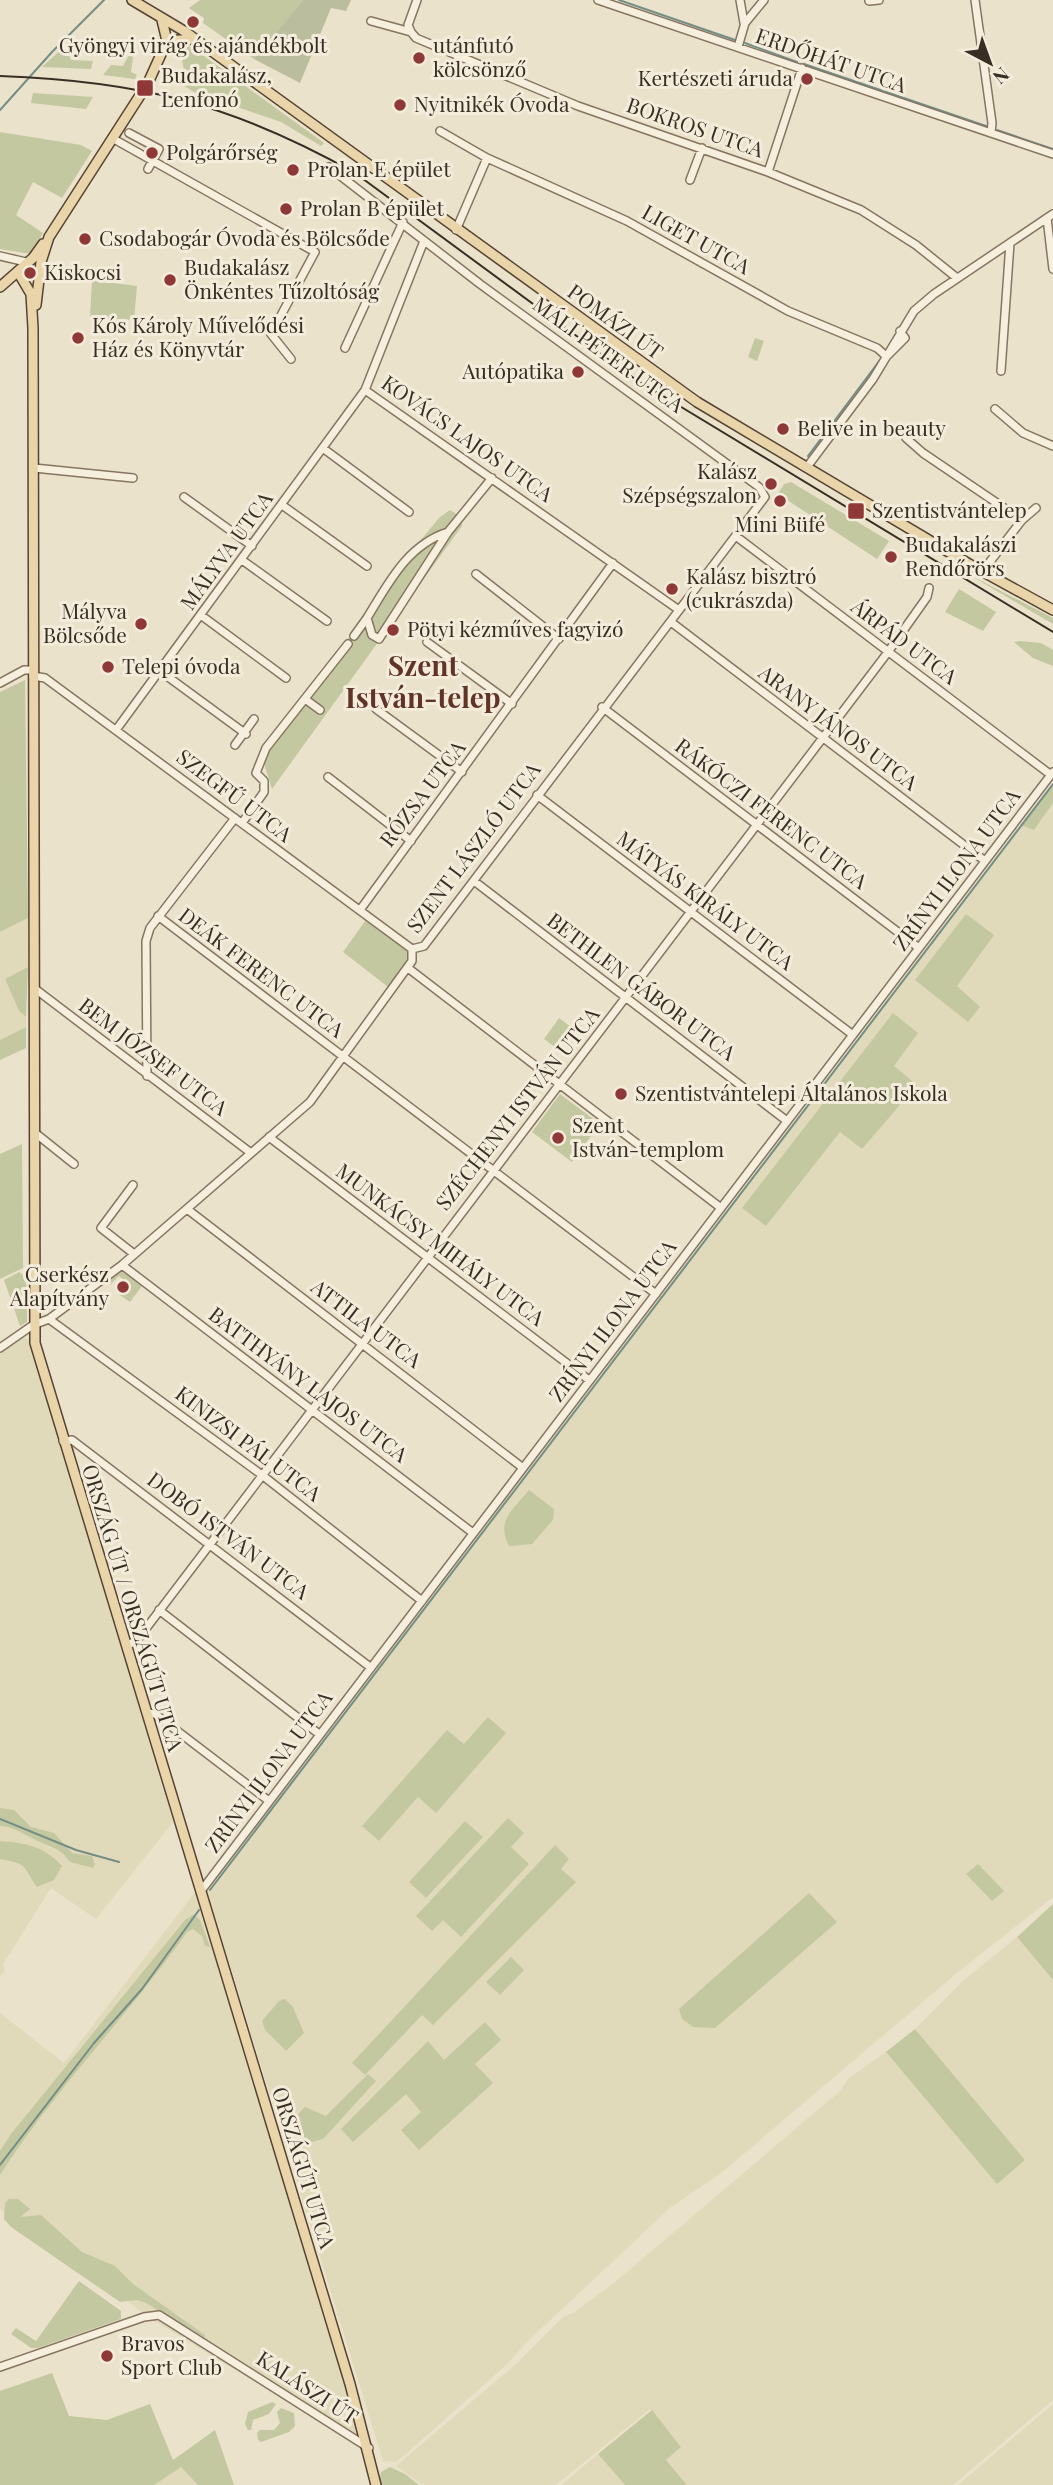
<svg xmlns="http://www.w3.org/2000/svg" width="1053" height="2485" viewBox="0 0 1053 2485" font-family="'Playfair Display',serif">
  <rect width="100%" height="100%" fill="#ebe2cc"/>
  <path fill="#e0daba" d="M1053,803V1897L958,1972L720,2174L671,2207L529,2340L504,2367L407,2453L396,2462L383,2461L207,1891L1020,825L1034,830Z
    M28,918V967L5,979L19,1011L26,1017V1027L0,1040V932Z
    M23,1338L29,1339L173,1822L96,1919L51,1888L3,1964L5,1971L0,1977V1354Z
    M195,1892L355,2413L361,2446L153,2320L0,2209V2013L64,2063Z
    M1017,1937L1053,1980V2400L953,2485H687L666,2460L681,2446L650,2409L556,2485H423L396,2466L515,2365L563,2317L573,2313L614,2283L840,2091L849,2078L886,2052L997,2183L1025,2160L915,2029L964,1980Z
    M1053,2404V2485H958Z
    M598,2454L625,2485H561Z
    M181,2467L198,2485H154L173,2469Z"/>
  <path fill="#c3c8a0" d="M200,0H303L254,59L203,23L204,18L189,8Z
    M179,44L190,46L324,143L321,146L281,122L194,92L184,86L182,78L163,75L166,68L176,74L184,71L181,53L171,51Z
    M65,46L71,60L93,61L91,69L42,67Z
    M129,55L133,57L131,72L137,75L135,79L103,75L111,65L123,66Z
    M33,93L93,97L86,109L31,103Z
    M0,132L81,145L92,151L62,198L33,182L16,215L43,233L31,254L0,249Z
    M92,280L137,286L134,320L90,317Z
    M755,338L764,341L757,361L748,357Z
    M791,482L889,541L877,559L778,494L784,484Z
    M450,510L461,517L462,526L272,789L263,760L398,567L440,517Z
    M968,574L1053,618V624Z
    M959,589L996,612L983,631L945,612Z
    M1020,641L1041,643L1053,650V666L1033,658L1014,642Z
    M25,680L28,918L0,932V692Z
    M1053,784V803L1034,830L1020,825Z
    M966,914L994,935L957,986L980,1007L968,1022L915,980Z
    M368,917L412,949V961L392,990L343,952Z
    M28,967L26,1017L19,1011L5,979Z
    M893,1013L918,1033L894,1066L917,1085L862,1149L840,1132L766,1226L742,1208Z
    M559,1018L571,1027L555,1047L544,1039Z
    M26,1027V1048L0,1060V1040Z
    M560,1094L600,1124L572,1162L532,1132Z
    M22,1144L23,1268L0,1279V1154Z
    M120,1270L142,1286L130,1302L120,1295L128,1283L119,1276L110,1285L106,1281Z
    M19,1272L26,1277L27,1322L20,1326L4,1280Z
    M529,1490L554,1509L553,1520L532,1544L509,1546C496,1520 512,1511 529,1490Z
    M488,1717L506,1733L436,1813L418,1797L379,1841L362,1826L447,1730L464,1744Z
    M0,1808L14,1810L31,1827L54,1833L72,1853L92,1856L95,1865L93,1868L70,1862C59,1846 48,1847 32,1838C19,1832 15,1827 0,1826Z
    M508,1818L524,1833L511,1847L529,1864L461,1937L443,1920L432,1931L416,1916Z
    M465,1821L483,1837L426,1898L409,1882Z
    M0,1841C26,1843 44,1846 62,1866L54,1880L37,1887C22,1866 29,1864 0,1859Z
    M555,1845L569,1859L561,1869L576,1882L433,2025L422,2015L365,2075L352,2063Z
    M978,1864L1004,1891L992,1901L966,1874Z
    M809,1893L837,1922L715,2028L693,2027L682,2019L679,2009Z
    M1053,1904V1980L1017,1937Z
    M194,1914L200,1920L210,1947L205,1946L202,1936L193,1929L187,1932C128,2016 55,2089 0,2175V2151L11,2134L185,1920Z
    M511,1957L524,1970L500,1995L486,1982Z
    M285,1999L293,2007L304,2033L286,2051L265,2030L262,2021L279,2001Z
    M485,2022L501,2040L475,2064L493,2083L419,2150L401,2130L421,2112L406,2094L353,2142L341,2129L428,2041L444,2060Z
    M915,2029L1025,2160L997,2184L886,2052Z
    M368,2074L376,2081L323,2139L312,2142L304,2137L296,2116L305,2107L326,2116Z
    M9,2199H18L30,2209L20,2217L41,2215L82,2252L115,2266L133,2284L205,2335V2338L146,2303L137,2300L120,2302L11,2227L4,2219L5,2203Z
    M79,2281L121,2311V2319L38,2348H31L11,2334L16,2328L36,2341Z
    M52,2373L69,2416L107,2420L150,2404L173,2460L215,2430L234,2485H198L181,2467L154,2485H0V2391Z
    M272,2402L276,2404L269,2414L253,2420L251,2430H248L245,2424L248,2412Z
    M281,2408L294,2413L295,2426L289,2432L261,2442L258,2440L257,2433L260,2430H274L280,2423L277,2412Z
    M652,2410L681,2447L666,2460L687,2485H625L598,2454Z
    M390,2467L405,2474L419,2485H379L381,2472Z"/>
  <path fill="#babe9e" d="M303,0H351L346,11L331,8L300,83L254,59Z"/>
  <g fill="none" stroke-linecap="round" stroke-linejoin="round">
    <path stroke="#738e87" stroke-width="2" d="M619,0L735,40
      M745,43L797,62
      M804,64L986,126
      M0,110L52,52L104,0
      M997,130L1053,149
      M808,456L880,360
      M0,1819L76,1850L119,1862
      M210,1890L1053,784
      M0,2165L94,2043L142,1989L199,1910"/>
    <defs>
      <path id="minor" d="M598,0L1053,154
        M740,0L744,23
        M975,0L992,123L991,133
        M869,1L879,0
        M371,21L411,32
        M411,32L416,38L578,106L768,172L861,210L916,245L957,278
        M411,32L408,25L417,0
        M738,47L745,23L764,0
        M440,131L487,158L627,221L788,311L877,348L886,356
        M129,133L159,149L148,169
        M112,138L315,252L271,334L291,359
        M329,167L480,284L759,487L765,497L424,946L412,949
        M768,172L802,68
        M690,180L702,148
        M1047,218L1053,269
        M456,230L487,158
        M424,241L365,390L679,610
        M0,256L26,262
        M345,348L403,222
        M887,356L905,338L900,331
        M1001,371L1010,243
        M995,409L1023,433L1053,446
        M906,438L923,453L1022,520
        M324,449L409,512
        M807,467L873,379L914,311L934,294L1053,214
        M34,468L133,478
        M184,497L252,546
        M282,505L367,566
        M448,532C407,545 388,584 367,618L372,635L379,639L448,532L492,478
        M737,537L1051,775
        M242,560L327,621
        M982,572L1022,520L1036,508
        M476,574L559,639
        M202,616L286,678
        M671,622L985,861
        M354,636L367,618
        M427,642L512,704
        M160,671L246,734
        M33,676L45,678L412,949
        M0,683L24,670H33
        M305,699L320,710
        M602,707L919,948
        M376,709L462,772
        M116,730L365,390
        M235,745L254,719
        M328,777L411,841
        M537,795L853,1035
        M242,823L264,792V781L256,773L266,748L348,644
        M474,881L787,1121
        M360,910L613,563
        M158,916L656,1294
        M408,968L721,1208
        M34,988L251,1153
        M147,1076L146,941L150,928L235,818
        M34,1132L74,1164
        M269,1137L589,1380
        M133,1185L101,1228L134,1254
        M187,1209L523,1468
        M122,1265L473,1533
        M49,1319L262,1475L422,1601
        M0,1348L33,1325L49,1319L122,1265L310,1102L412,961V949
        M63,1441L72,1440L370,1667
        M159,1610L319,1734
        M127,1646L138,1639L888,652L927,597L929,588
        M147,1713L155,1714L269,1801
        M201,1891L1053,772
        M0,2367L144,2317L159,2315L369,2448"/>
      <path id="major" d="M132,0L184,31L697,402L969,564L1053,610
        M167,41L193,39
        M18,272L31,294L33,328L35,1343L350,2384L376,2485
        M0,287L33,258L43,244
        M36,305L41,262L49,237L148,83L167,41L162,20"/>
    </defs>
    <use href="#minor" stroke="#867561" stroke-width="10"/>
    <use href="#major" stroke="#554435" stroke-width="12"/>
    <use href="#minor" stroke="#f6efde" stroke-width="7"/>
    <use href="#major" stroke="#e9d5a9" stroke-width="9"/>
    <path stroke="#392e23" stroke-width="2" d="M0,76C140,81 232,104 355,173L635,379L1053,632"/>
  </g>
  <g fill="#8f3838" stroke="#f3ecdb" stroke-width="2.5">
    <circle cx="193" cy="22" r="7"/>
    <circle cx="419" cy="58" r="7"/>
    <circle cx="807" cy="79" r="7"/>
    <rect x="136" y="79" width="18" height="18" rx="3.5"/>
    <circle cx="400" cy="105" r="7"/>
    <circle cx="152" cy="153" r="7"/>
    <circle cx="293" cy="170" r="7"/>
    <circle cx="286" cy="209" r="7"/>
    <circle cx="85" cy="239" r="7"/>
    <circle cx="30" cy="273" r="7"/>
    <circle cx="170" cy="280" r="7"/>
    <circle cx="78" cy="338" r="7"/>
    <circle cx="578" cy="372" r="7"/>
    <circle cx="783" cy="429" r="7"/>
    <circle cx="771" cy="484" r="7"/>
    <circle cx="780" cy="501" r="7"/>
    <rect x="847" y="502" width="18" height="18" rx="3.5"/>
    <circle cx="891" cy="557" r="7"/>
    <circle cx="672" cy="589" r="7"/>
    <circle cx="141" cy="624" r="7"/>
    <circle cx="393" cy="630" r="7"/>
    <circle cx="108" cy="667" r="7"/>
    <circle cx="621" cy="1094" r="7"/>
    <circle cx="558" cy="1138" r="7"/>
    <circle cx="123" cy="1287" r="7"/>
    <circle cx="107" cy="2356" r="7"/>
  </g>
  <g text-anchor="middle" stroke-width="6" stroke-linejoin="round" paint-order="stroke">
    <g font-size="21" fill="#392e23" stroke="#f3ecdb" text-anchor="start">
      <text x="193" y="53" text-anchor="middle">Gyöngyi virág és ajándékbolt</text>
      <text x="433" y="53">utánfutó<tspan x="433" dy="24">kölcsönző</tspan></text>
      <text x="161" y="83">Budakalász,<tspan x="161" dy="24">Lenfonó</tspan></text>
      <text x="793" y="86" text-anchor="end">Kertészeti áruda</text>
      <text x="414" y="112">Nyitnikék Óvoda</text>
      <text x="166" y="160">Polgárőrség</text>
      <text x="307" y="177">Prolan E épület</text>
      <text x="300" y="216">Prolan B épület</text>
      <text x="99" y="246">Csodabogár Óvoda és Bölcsőde</text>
      <text x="184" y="275">Budakalász<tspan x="184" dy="24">Önkéntes Tűzoltóság</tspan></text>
      <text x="44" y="280">Kiskocsi</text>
      <text x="92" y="333">Kós Károly Művelődési<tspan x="92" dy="24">Ház és Könyvtár</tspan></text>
      <text x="564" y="379" text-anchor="end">Autópatika</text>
      <text x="797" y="436">Belive in beauty</text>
      <text x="757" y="479" text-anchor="end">Kalász<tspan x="757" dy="24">Szépségszalon</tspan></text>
      <text x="872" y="518">Szentistvántelep</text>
      <text x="780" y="532" text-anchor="middle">Mini Büfé</text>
      <text x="905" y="552">Budakalászi<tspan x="905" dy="24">Rendőrörs</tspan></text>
      <text x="686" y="584">Kalász bisztró<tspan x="686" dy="24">(cukrászda)</tspan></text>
      <text x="127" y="619" text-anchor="end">Mályva<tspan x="127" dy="24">Bölcsőde</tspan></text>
      <text x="407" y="637">Pötyi kézműves fagyizó</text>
      <text x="122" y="674">Telepi óvoda</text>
      <text x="635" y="1101">Szentistvántelepi Általános Iskola</text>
      <text x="572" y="1133">Szent<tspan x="572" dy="24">István-templom</tspan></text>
      <text x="109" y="1282" text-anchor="end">Cserkész<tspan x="109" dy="24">Alapítvány</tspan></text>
      <text x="121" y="2351">Bravos<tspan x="121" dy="24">Sport Club</tspan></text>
    </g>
    <g font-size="21" fill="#392e23" stroke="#f3ecdb">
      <text transform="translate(831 61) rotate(19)" y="7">ERDŐHÁT UTCA</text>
      <text transform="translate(695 128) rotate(19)" y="7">BOKROS UTCA</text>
      <text transform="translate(696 240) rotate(29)" y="7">LIGET UTCA</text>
      <text transform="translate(615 322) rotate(36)" y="7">POMÁZI ÚT</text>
      <text transform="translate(608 355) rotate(36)" y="7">MÁLI PÉTER UTCA</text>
      <text transform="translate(467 439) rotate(35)" y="7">KOVÁCS LAJOS UTCA</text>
      <text transform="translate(227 551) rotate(-54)" y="7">MÁLYVA UTCA</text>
      <text transform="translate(904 642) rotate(37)" y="7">ÁRPÁD UTCA</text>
      <text transform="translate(838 728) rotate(37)" y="7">ARANY JÁNOS UTCA</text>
      <text transform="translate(423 794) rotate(-53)" y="7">RÓZSA UTCA</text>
      <text transform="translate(234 796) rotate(37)" y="7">SZEGFŰ UTCA</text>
      <text transform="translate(771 814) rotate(37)" y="7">RÁKÓCZI FERENC UTCA</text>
      <text transform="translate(474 848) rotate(-53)" y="7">SZENT LÁSZLÓ UTCA</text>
      <text transform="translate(957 870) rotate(-53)" y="7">ZRÍNYI ILONA UTCA</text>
      <text transform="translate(705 901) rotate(37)" y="7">MÁTYÁS KIRÁLY UTCA</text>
      <text transform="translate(261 973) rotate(37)" y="7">DEÁK FERENC UTCA</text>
      <text transform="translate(641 987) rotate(37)" y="7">BETHLEN GÁBOR UTCA</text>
      <text transform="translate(153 1057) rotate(37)" y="7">BEM JÓZSEF UTCA</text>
      <text transform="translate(518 1109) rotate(-52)" y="7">SZÉCHENYI ISTVÁN UTCA</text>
      <text transform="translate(440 1245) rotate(37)" y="7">MUNKÁCSY MIHÁLY UTCA</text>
      <text transform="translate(613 1321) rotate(-53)" y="7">ZRÍNYI ILONA UTCA</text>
      <text transform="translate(366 1324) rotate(37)" y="7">ATTILA UTCA</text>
      <text transform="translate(308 1385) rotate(37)" y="7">BATTHYÁNY LAJOS UTCA</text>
      <text transform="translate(248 1444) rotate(37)" y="7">KINIZSI PÁL UTCA</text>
      <text transform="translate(228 1536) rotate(37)" y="7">DOBÓ ISTVÁN UTCA</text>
      <text transform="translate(132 1608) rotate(73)" y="7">ORSZÁG ÚT / ORSZÁGÚT UTCA</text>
      <text transform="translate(269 1772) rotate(-53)" y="7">ZRÍNYI ILONA UTCA</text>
      <text transform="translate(303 2168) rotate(73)" y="7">ORSZÁGÚT UTCA</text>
      <text transform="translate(307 2388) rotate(33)" y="7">KALÁSZI ÚT</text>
    </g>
    <g font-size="28" font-weight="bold" fill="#613427" stroke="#f3ecdb">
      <text x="423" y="676">Szent<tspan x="423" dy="32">István-telep</tspan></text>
    </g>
  </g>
  <g transform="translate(990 63) rotate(139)" stroke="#f3ecdb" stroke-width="5" paint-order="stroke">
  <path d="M0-5L12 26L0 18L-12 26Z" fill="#392e23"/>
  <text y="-10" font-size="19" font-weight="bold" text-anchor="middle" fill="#392e23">N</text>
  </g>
</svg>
